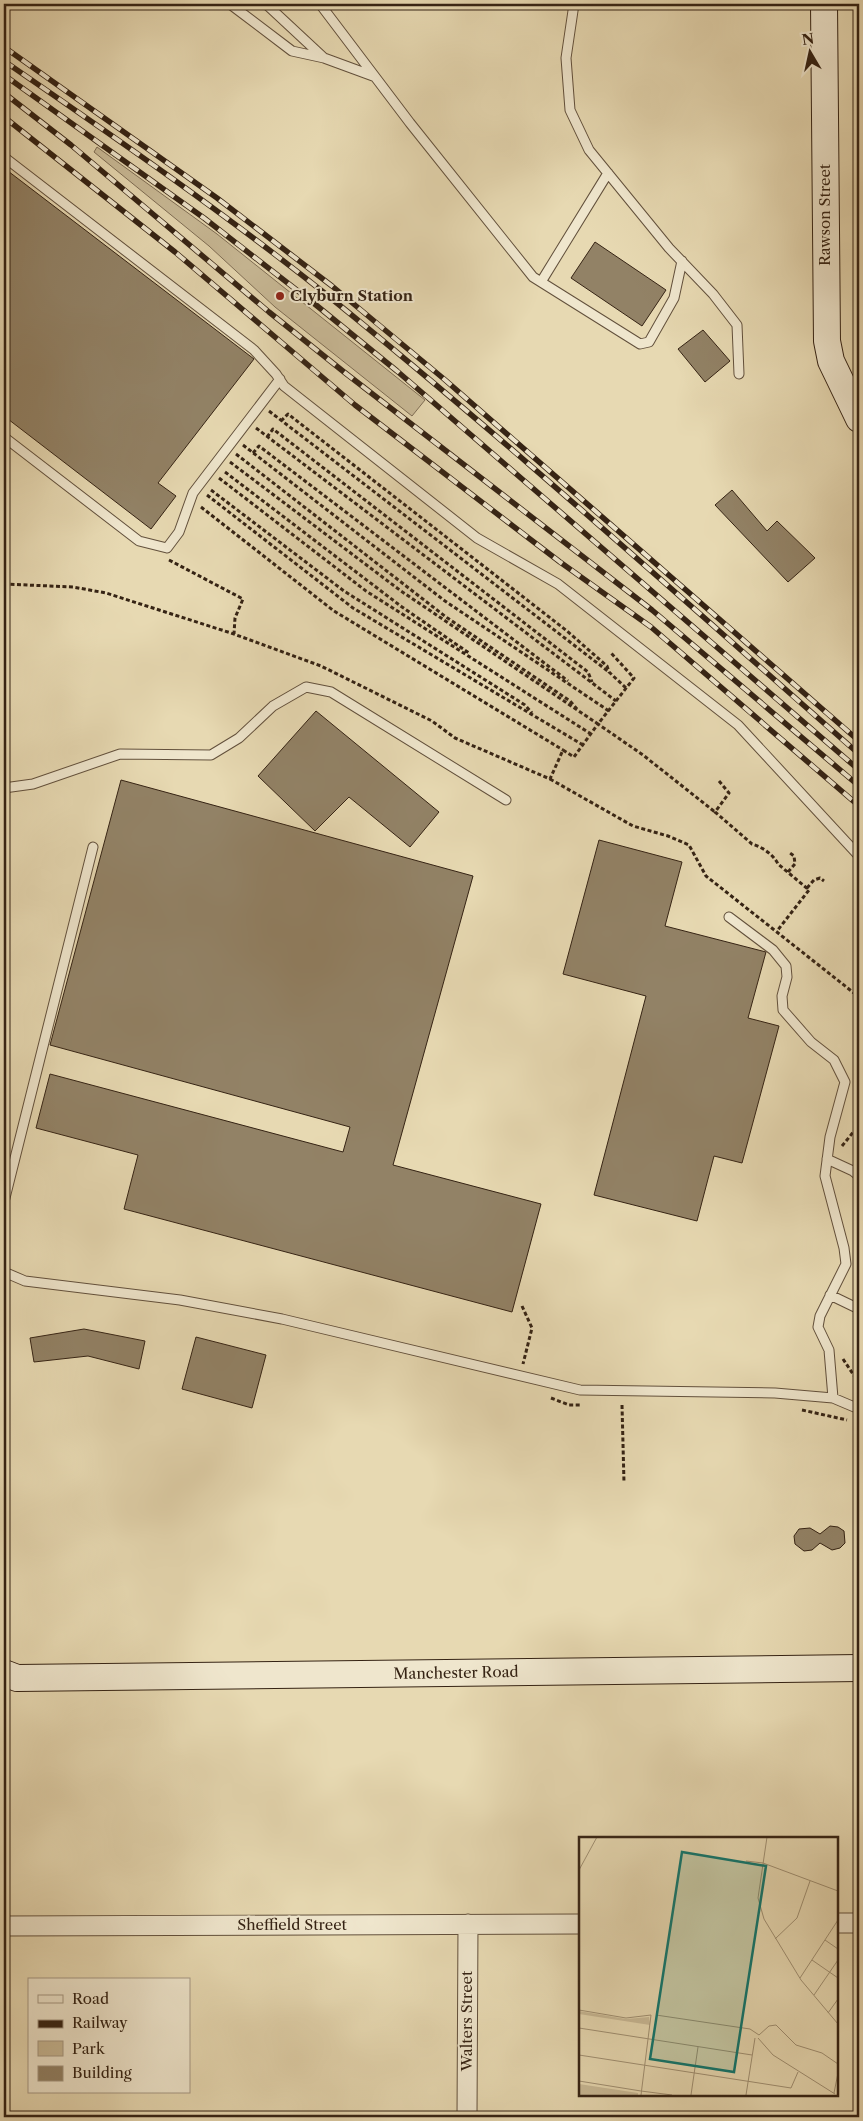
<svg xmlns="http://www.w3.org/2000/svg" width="863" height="2121" viewBox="0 0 863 2121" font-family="'Libre Caslon Text',serif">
  <rect width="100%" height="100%" fill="#e7d9b2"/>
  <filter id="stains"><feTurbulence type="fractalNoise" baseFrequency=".004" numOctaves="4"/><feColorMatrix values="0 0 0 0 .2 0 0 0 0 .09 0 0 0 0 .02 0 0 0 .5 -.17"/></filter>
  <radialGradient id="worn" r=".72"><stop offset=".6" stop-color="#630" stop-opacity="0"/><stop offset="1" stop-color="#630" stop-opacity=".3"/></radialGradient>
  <path fill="#c9ba97" stroke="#7f6e56" d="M97,147L217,234L425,400L412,416L275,307L209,246L94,152Z"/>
  <path fill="#928266" stroke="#352314" d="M4,168L254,359L158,483L176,496L151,529L4,416Z
    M595,242L666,290L642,326L571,278Z
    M703,330L730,361L705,382L678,349Z
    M732,490L767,531L777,521L815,558L788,582L715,505Z
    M316,711L439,812L410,847L349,797L315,831L258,776Z
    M121,780L473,876L393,1165L541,1204L512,1312L124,1209L138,1155L36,1128L50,1074L343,1152L350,1127L50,1045Z
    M599,840L682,862L665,926L766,952L748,1018L779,1026L742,1163L714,1156L697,1221L594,1195L646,996L563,974Z
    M84,1329L145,1341L139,1369L88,1356L34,1362L30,1338Z
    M196,1337L266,1355L252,1408L182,1389Z
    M830,1526L838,1527L844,1531L845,1543L840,1548L832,1550L820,1543L812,1550L804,1551L795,1544L794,1536L799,1529L810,1528L820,1534Z"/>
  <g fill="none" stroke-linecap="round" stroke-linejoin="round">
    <defs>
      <path id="service" d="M230,4L292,51L324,58L373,76
        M266,4L324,58
        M320,4L410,123L533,277L640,344L649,342L674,298L682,261
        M574,4L566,58L570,110L589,150L669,248L713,294L737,325L739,374
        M4,157L254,350L276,374L284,386L477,538L558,584L738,725L859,856
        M541,282L608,173
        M4,437L139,541L167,548L179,532L193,493L280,379
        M4,788L33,784L120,754L211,755L239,738L273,706L306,687L331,692L506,800
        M729,917L773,950L786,966L787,977L782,996L783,1010L811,1042L834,1060L845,1082L830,1137L825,1176L844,1248L846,1264L820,1316L818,1327L829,1350L833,1398
        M827,1159L853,1171L859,1176
        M4,1202L93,847
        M4,1272L25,1281L180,1300L282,1319L580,1390L775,1393L833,1398L859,1409
        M830,1295L859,1309"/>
      <path id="minor" d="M837,1923H859
        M4,1926L580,1924
        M467,2117L468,1924"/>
      <path id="secondary" d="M824,4L827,341L831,361L859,419
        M4,1673L17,1678L859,1668"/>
    </defs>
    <use href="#service" stroke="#62503c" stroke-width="11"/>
    <use href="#minor" stroke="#62503c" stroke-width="21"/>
    <use href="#secondary" stroke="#352314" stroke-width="28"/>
    <path stroke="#352314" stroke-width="3" stroke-dasharray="4 2.5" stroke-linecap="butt" d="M269,411L609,672
      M281,421L288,414L567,631L607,666L609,672L626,688
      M256,428L616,701
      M267,437L273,429L588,672L592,682
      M243,445L445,601L609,711
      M253,453L259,446L568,681
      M236,454L446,617L570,701L577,709
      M230,462L401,591L598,724L634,678L611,653
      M225,472L402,607L469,653
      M219,478L366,591L591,734
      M211,490L344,591L525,705L532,713
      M207,495L353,608L583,745
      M201,507L334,611L563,750
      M169,560L243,599L235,618L234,634
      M4,584L73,587L106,593L231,633L321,666L432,721L455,738L550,779L563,750L574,757L598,724L643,755L715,812
      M550,779L633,826L668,836L689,845L706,876L859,997
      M719,781L729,793L715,812L752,844C762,847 773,854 778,864L809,890L777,931
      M788,872L795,864L794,856L790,853
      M807,888L814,880L820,878L824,881
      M842,1146L859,1125
      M855,1234L859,1245
      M522,1306L532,1328L523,1364
      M843,1359L859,1383
      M551,1398L569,1405H581
      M622,1405L624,1483
      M802,1410L847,1420"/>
    <use href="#service" stroke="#efe6cd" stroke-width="9"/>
    <use href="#minor" stroke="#efe6cd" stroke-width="19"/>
    <use href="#secondary" stroke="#efe6cd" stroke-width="26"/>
    <defs>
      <path id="rail" d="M4,47L217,198L332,286L444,379L859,741
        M4,61C113,136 223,212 327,295C509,442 683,600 859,754
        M4,75L204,218L316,305L397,371L859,770
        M4,93L71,145L269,312L344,372L652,610L859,786
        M4,117L175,252L355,405L560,562L651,627L859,806"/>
    </defs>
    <use href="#rail" stroke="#352314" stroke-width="5.5"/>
    <use href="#rail" stroke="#efe6cd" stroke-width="4" stroke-dasharray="11" stroke-linecap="butt"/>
  </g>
  <circle fill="#8f2418" stroke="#efe6cd" stroke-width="2" cx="280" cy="296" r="5"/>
  <g text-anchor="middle" stroke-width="4" stroke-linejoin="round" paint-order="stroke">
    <g font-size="15" fill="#352314" stroke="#efe6cd">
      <text transform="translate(825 215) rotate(-90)" y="5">Rawson Street</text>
      <text transform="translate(456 1673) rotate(-1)" y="5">Manchester Road</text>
      <text x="292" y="1930">Sheffield Street</text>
      <text transform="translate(467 2021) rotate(-90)" y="5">Walters Street</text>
    </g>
    <g font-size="15" font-weight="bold" fill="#352314" stroke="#efe6cd" text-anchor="start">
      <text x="290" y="301">Clyburn Station</text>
    </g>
  </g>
  <g transform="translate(579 1837)">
    <rect width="259" height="259" fill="#e7d9b2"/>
    <path d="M0,174L47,182L70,180L71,188L0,177ZM0,247L59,256V258H0Z" fill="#c9ba97"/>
    <path fill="none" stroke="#a09073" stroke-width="1" d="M188,0L179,61L185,82L222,143L259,187M167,24L184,26L259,54M0,33L18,0M196,102L218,81L231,44M246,103L259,112M233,123L259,141M221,141L259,83M235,158L259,123M0,173L47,181L72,178M249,176L259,162M77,178L171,192L180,198M0,191L173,218M180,198L190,189L197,188L217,208L243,216L259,227M179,201L194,218L256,257M0,218L212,251L219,235M0,244L62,254M62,254L93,258M255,256L259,236M62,258L72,178M112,258L119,210M167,258L176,201"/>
    <path fill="#0f766e" fill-opacity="0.15" stroke="#0f766e" stroke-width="2.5" d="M103,15L187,29L155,235L71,222Z"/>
    <rect width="259" height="259" fill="none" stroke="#352314" stroke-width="2.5"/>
  </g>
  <rect width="863" height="2121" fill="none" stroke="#e7d9b2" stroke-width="20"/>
  <rect x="5" y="5" width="853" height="2111" fill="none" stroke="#352314" stroke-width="2.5"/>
  <rect x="10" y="10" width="843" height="2101" fill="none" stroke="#352314"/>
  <rect x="28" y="1978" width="162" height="115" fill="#efe6cd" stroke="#a59883"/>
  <rect x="38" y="1995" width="25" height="8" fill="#efe6cd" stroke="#a59883"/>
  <text x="72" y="2004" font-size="15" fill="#352314">Road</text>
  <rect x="38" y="2020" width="25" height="8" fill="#352314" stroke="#a59883"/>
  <text x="72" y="2028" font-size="15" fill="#352314">Railway</text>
  <rect x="38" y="2041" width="25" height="15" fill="#c9ba97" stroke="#a59883"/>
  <text x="72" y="2054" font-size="15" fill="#352314">Park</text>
  <rect x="38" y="2066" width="25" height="15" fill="#928266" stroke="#a59883"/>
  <text x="72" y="2078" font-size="15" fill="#352314">Building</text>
  <g transform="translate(810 52) rotate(351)" stroke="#efe6cd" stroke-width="4" paint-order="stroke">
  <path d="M0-4L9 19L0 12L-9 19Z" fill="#352314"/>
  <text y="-8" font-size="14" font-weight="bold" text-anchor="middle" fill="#352314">N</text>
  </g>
  <rect width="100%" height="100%" filter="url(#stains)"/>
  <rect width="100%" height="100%" fill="url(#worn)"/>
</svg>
